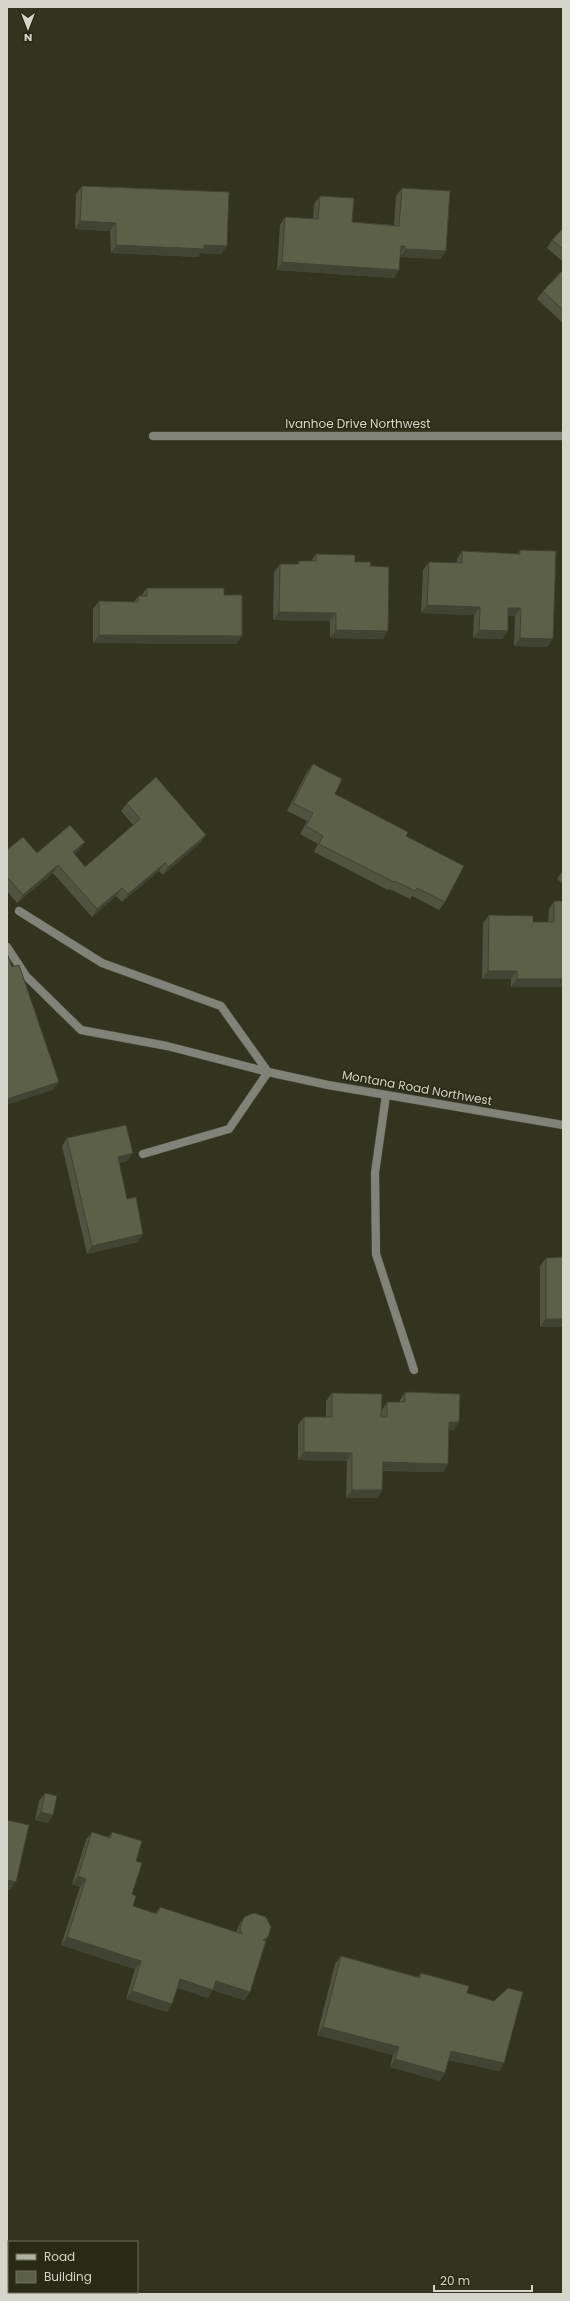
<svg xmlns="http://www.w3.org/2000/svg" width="570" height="2301" viewBox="0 0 570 2301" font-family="Poppins,sans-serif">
  <rect width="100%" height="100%" fill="#32341f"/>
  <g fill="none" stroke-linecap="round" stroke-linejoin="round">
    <defs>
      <path id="lane" d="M19,911L102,963L221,1006L268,1072
        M7,947L26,976L81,1030L167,1046L268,1072
        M386,1095L375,1173L376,1254L414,1370
        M143,1154L229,1129L268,1072"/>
      <path id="street" d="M153,436H563
        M268,1072L328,1085L563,1125"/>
      <path id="secondary" d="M7,2254L9,2255
        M88,2292L92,2294"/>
    </defs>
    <use href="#lane" stroke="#4f513e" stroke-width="9"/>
    <use href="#street" stroke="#4f513e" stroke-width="9"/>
    <use href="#secondary" stroke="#4f513e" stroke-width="9"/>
    <use href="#lane" stroke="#818378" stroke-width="8"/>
    <use href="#street" stroke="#818378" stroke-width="8"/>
    <use href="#secondary" stroke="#aeb0a0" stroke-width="8"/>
  </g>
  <path fill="#50533f" d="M82,186L227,246L221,254L200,253L198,257L111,253L110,231L75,229L76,194Z
    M402,188L446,251L440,259L400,257L399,270L394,278L277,270L280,225L285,217L313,219L314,204L320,196L352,222L394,225L396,196Z
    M563,228V262L547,248L552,240Z
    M563,270V323L537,299L543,291Z
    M520,550L547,647L514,646L515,616H508V631L502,639L473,638L474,615L421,613L423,570L429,562L457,563V559L462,551L518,554Z
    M316,554L355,562L370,566L383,639L330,638V621L273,620L274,572L280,564H297L299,561H311Z
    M147,588L224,595L242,636L236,644L93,643V609L99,601L134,602L138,596H141Z
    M313,764L335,794L406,836L445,902L439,910L412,896L410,899L390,889L388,890L314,852L318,844L300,834L307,821L287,811L307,772Z
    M127,803L201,842L163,875L159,871L122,902L116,896L92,917L53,873L17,903L7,891V850L37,853L79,850L74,854L85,867L133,825L121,811Z
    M563,870V884L557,879Z
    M554,901L563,987H511V979H482L483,923L489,915L533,922H548L549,909Z
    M67,1138L127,1161L119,1163L127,1199L138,1242L87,1254L62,1146Z
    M546,1258L563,1327H540V1266Z
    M405,1392L454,1430H449L448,1464L443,1472L383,1471L382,1490L377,1498H346L347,1461L298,1460V1425L304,1417H326V1401L332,1393L382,1410L387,1402H400V1400Z
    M45,1793L48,1823L35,1820L39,1801Z
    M92,1832L108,1837L112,1832L136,1861L132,1894L133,1906L155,1913L160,1907L236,1932L239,1925L244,1917L268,1937L265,1941L250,1992L244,2000L213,1990L208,1998L178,1988L167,2012L126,1999L135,1969L61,1945L80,1887L72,1884L86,1840Z
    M341,1956L418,1977L421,1973L467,1993L504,2063L499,2071L449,2060L440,2081L390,2067L393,2055L317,2035L335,1964Z"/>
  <path fill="#414333" d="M80,221L116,223L110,231L75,229Z
    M116,245H204L227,246L221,254L200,253L198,257L111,253Z
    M401,246H405L400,254Z
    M405,249L446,251L440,259L400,257Z
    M282,262L399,270L394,278L277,270Z
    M427,605L480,607L474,615L421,613Z
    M508,608H521L515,616H503Z
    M279,612L336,613L330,621L273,620Z
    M336,630L388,631L383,639L330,638Z
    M479,630L508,631L502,639L473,638Z
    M99,635L242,636L236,644L93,643Z
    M520,638L553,639L547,647L514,646Z
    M206,835L201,842L163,875L168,867Z
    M85,842L79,850L67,860L73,852Z
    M165,863L159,871L122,902L128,894Z
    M58,865L53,873L17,903L23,895Z
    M122,888L116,896L92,917L97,909Z
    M488,971H517L511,979H482Z
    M517,979H563V987H511Z
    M59,1082L53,1090L7,1105V1099Z
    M133,1153L127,1161L112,1165L118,1157Z
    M143,1234L138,1242L87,1254L92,1246Z
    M546,1319H563V1327H540Z
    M449,1422H459L454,1430H443Z
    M304,1452L352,1453L347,1461L298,1460Z
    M383,1462L448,1464L443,1472L377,1470Z
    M352,1490H382L377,1498H346Z
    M41,1812L53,1815L48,1823L35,1820Z
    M78,1876L86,1879L80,1887L72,1884Z
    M7,1880L16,1882L10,1890L7,1889Z
    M67,1937L141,1961L135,1969L61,1945Z
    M180,1979L216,1981L250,1992L244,2000L213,1990L208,1998L175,1987Z
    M132,1991L172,2004L167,2012L126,1999Z
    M323,2027L399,2047L393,2055L317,2035Z
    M451,2051L504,2063L499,2071L446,2059Z
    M395,2059L445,2073L440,2081L390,2067Z"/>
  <path fill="#5d6049" stroke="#414333" d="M82,186L229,192L227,246L204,245V249L116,245V223L80,221Z
    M402,188L450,191L446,251L405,249V246H401L399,270L282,262L285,217L318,219L320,196L354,198L352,222L399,226Z
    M563,228V249L552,240Z
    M563,270V310L543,291Z
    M520,550L556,551L553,639L520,638L521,608H508V631L479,630L480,607L427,605L429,562L462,563V551L520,554Z
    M316,554L355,555V562H371L370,566L389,567L388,631L336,630V613L279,612L280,564H299V561H316Z
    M147,588H224V595H242V636L99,635V601L138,602V596H147Z
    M313,764L342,779L335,794L408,832L406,836L464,866L445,902L417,888L415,891L395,881L394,882L319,844L323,836L306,826L313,813L293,803Z
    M156,777L206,835L168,867L165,863L128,894L122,888L97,909L58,865L23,895L7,877V850L23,837L37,853L70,825L85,842L73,852L85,867L140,819L127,803Z
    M554,901H563V979H517V971H488L489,915L533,916V922H554Z
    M7,953L12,967L19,965L59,1082L7,1099Z
    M126,1125L133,1153L118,1157L127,1199L136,1197L143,1234L92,1246L67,1138Z
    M563,1257V1319H546V1258Z
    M405,1392L460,1394L459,1422H449L448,1464L383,1462L382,1490H352V1453L304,1452V1417H332V1393L382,1394L381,1417H387V1402H405Z
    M45,1793L57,1796L53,1815L41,1812Z
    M7,1820L29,1825L16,1882L7,1880Z
    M92,1832L110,1838L112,1832L142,1841L136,1861L142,1863L132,1894L136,1896L133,1906L157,1914L160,1907L242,1934L240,1928L244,1917L254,1913L266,1917L271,1927L268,1937L263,1940L266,1941L250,1992L216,1981L213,1990L180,1979L172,2004L132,1991L141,1961L67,1937L86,1879L78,1876Z
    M341,1956L420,1978L421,1973L469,1986L467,1993L494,2001L508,1988L523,1992L504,2063L451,2051L445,2073L395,2059L399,2047L323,2027Z"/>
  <g text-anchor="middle" stroke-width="3" stroke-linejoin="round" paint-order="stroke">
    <g font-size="12" fill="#d5d6c9" stroke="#282a15">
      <text x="358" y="428">Ivanhoe Drive Northwest</text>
      <text transform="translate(417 1088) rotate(10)" y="4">Montana Road Northwest</text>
    </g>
  </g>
  <rect width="570" height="2301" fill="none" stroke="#d5d6c9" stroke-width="16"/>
  <rect x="8" y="2241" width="130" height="52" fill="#282a15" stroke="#6d6f5d"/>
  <rect x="16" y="2254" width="20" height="6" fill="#aeb0a0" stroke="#6d6f5d"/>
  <text x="44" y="2261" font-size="12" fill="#d5d6c9">Road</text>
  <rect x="16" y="2271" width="20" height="12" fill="#5d6049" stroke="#6d6f5d"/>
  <text x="44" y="2281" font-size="12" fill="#d5d6c9">Building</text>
  <g transform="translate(28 28) rotate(180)" stroke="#282a15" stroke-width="3" paint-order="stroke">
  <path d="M0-3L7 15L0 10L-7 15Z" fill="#d5d6c9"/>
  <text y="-6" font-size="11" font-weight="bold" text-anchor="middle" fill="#d5d6c9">N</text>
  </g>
  <path d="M434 2285v6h98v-6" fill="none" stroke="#d5d6c9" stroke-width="2"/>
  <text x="440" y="2285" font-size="12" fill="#d5d6c9" stroke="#282a15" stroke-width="3" paint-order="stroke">20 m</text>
</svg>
